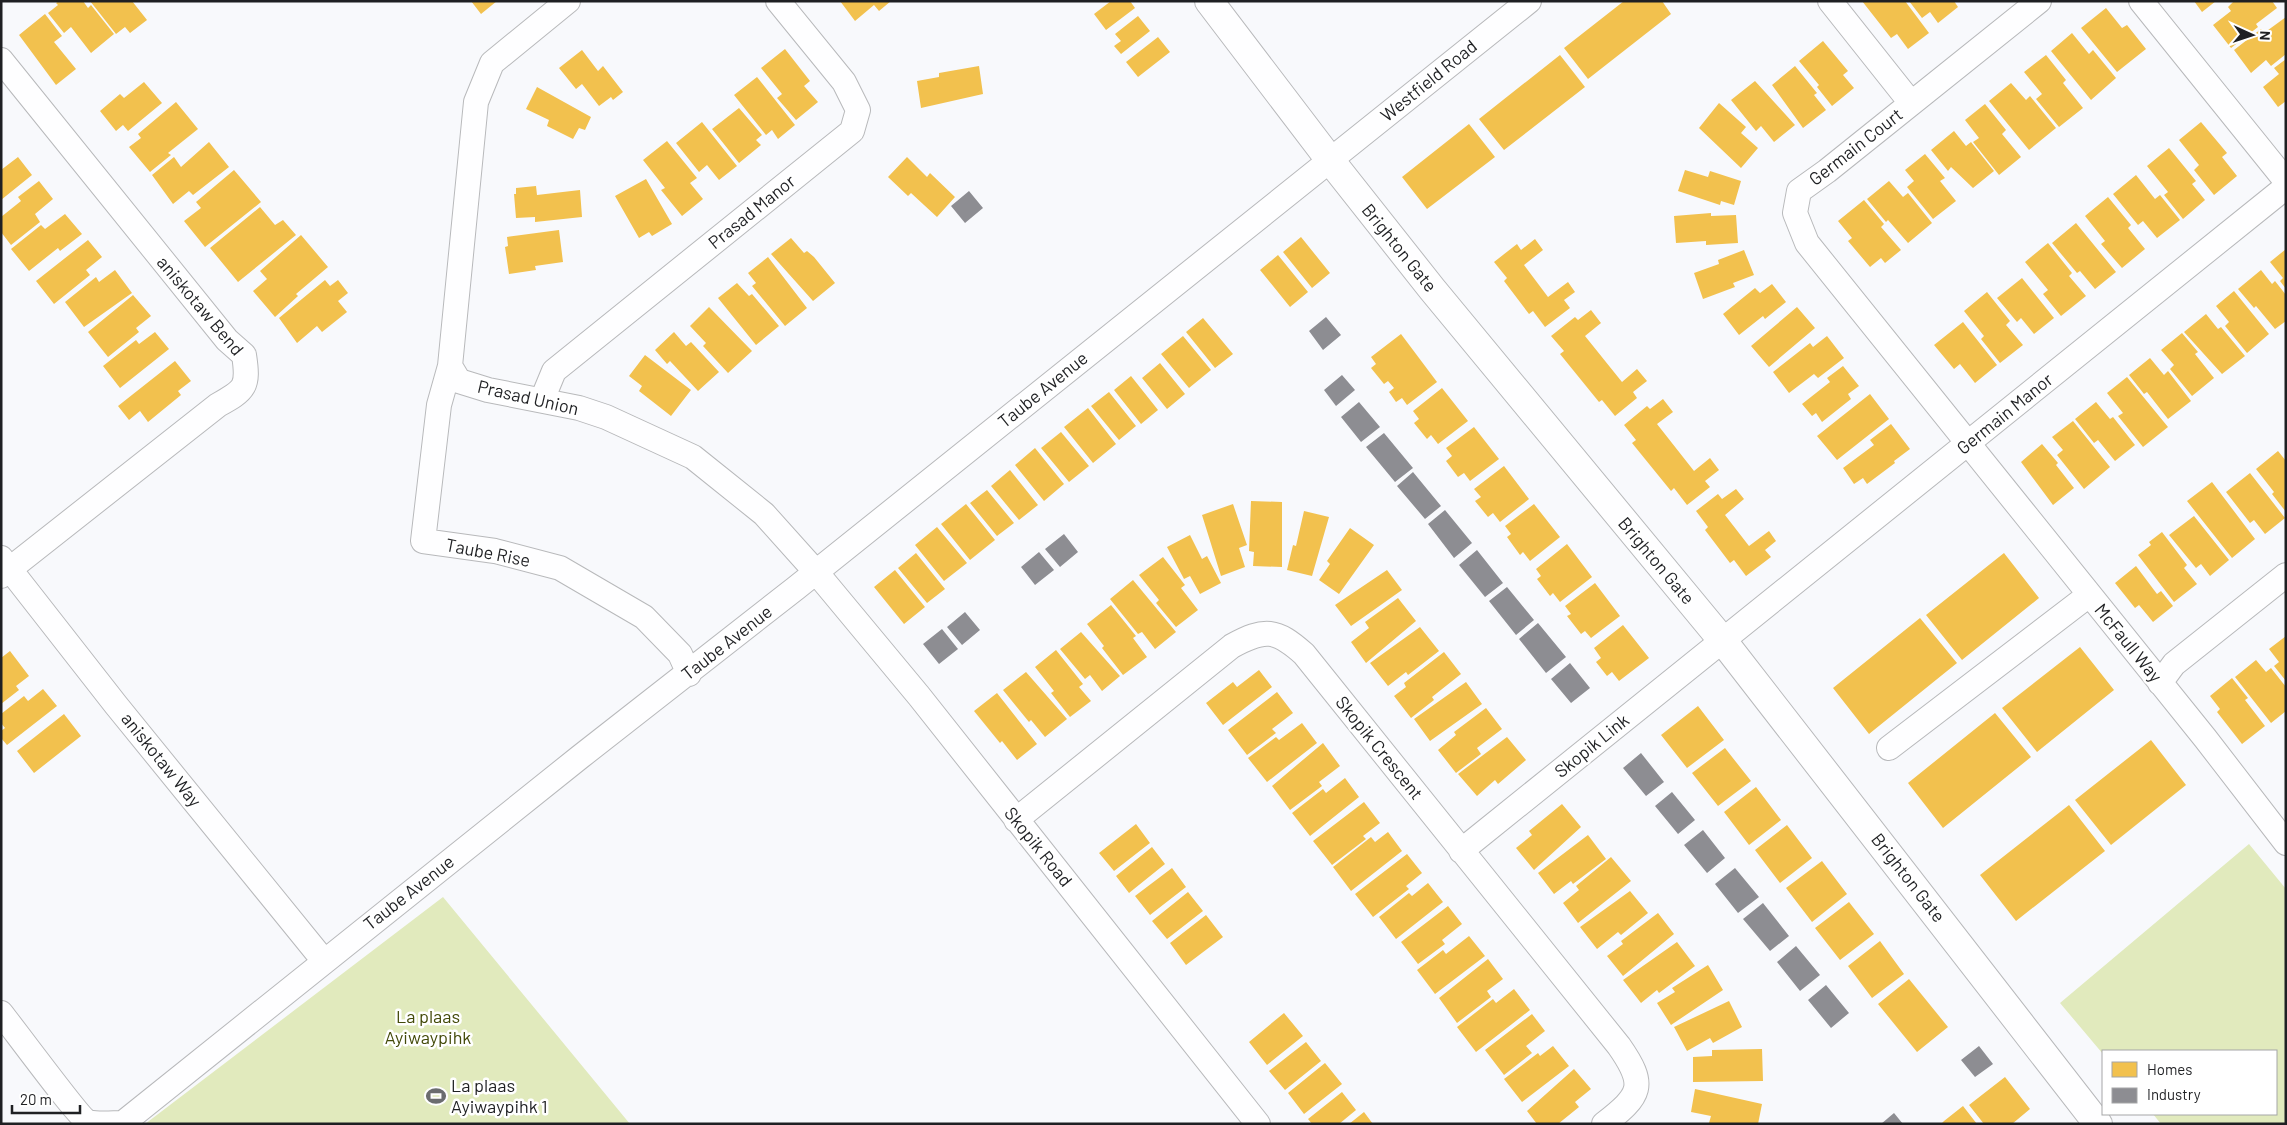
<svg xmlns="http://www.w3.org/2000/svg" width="2287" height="1125" viewBox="0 0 2287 1125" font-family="Barlow,sans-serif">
  <rect width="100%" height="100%" fill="#f8f9fc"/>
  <path fill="#e1eabd" d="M2249,844L2286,889V1124H2161L2153,1114H2276V1051H2103V1054L2060,1003Z
    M443,897L630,1124H145Z"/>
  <path fill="#f2c14e" d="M59,1H83L88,8L91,5L114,34L91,53L71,27L64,33L48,13L58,5L56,3Z
    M90,1H132L147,20L130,33L125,27L116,34Z
    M471,1H497L481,14Z
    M840,1H891L879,11L874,5L855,21Z
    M1111,1H1130L1135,8L1106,30L1094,14Z
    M1624,1H1662L1671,14L1588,79L1564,48Z
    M1862,1H1905L1929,33L1908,49L1897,34L1891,38Z
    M1909,1H1954L1958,7L1938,23L1930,12L1922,18Z
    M2194,1H2216L2202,12Z
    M2234,1H2272L2277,8L2256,24L2258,27L2231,48L2213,25L2231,11L2228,7Z
    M2106,8L2122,28L2127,25L2146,49L2117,72L2081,28Z
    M45,14L62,36L54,42L76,69L56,85L19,35Z
    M1138,16L1150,31L1121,54L1114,46L1121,41L1115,34Z
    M2286,17V54L2271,66L2266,60L2251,73L2234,50L2261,29L2264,33Z
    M2072,33L2089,54L2093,50L2116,78L2091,100L2051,51Z
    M1158,37L1170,52L1138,77L1126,62Z
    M1823,41L1848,71L1843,75L1854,88L1832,106L1817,87L1819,85L1799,61Z
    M785,49L810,81L804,86L818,102L796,120L777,98L782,94L761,68Z
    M582,50L598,71L603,66L623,92L613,100L611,97L599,106L582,84L576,89L559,68Z
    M1560,55L1585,87L1504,150L1479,119Z
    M2046,55L2066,80L2063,83L2083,108L2059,127L2036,99L2042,94L2024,72Z
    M2286,59V101L2278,107L2263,87L2279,74L2274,68Z
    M979,66L983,94L921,108L917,81L939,77V73Z
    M1795,66L1817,93L1814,95L1826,110L1803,128L1772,85Z
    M757,77L795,125L778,139L772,130L766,135L734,95Z
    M1755,81L1795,125L1774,142L1761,126L1756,131L1731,100Z
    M144,82L162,103L128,131L123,125L116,131L100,111L120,94L124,98Z
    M2011,83L2026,100L2030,96L2056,128L2029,150L1989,101Z
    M537,87L591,117L585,130L579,128L573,139L547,126L549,120L526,109Z
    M176,102L198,129L168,153L171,155L150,172L129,147L141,138L138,134Z
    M1719,103L1746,127L1741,133L1758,148L1741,168L1699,128Z
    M1985,104L2006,130L2002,134L2021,157L1999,175L1973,142L1979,138L1965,120Z
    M739,108L762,135L756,140L761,145L739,163L712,129Z
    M702,122L737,166L719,180L707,165L699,172L676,143Z
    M2201,122L2227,153L2222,157L2237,176L2214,195L2194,170L2199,165L2179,140Z
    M1469,124L1495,157L1427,209L1402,177Z
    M1954,131L1966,146L1971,142L1994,171L1973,188L1951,167L1948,171L1931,150Z
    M667,141L697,178L690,183L703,199L682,216L661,190L665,188L643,160Z
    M209,142L229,167L193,195L189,191L173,204L152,175L174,157L181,167Z
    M2169,148L2196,181L2192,184L2205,200L2183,219L2164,195L2168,192L2147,166Z
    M1925,154L1945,178L1940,181L1956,201L1933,219L1907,187L1914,181L1905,170Z
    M18,157L32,175L1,200V170Z
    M907,157L927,177L930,173L955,197L937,217L911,193L908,196L888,177Z
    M234,170L261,202L205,247L184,221L201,208L196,202Z
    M1685,170L1708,177L1710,171L1741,181L1734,205L1721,201L1720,205L1678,191Z
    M2136,175L2155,199L2160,195L2180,220L2157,238L2143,221L2138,225L2113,194Z
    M646,179L672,224L652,236L649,232L639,238L615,196Z
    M39,181L53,199L35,214L40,222L11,245L1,232V217L21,201L18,197Z
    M1889,181L1903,197L1908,193L1932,223L1908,243L1888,220L1886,222L1867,199Z
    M536,186L537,195L580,190L582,217L535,222V217L516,218L514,194H516V188Z
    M2108,197L2131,225L2128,228L2145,249L2122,268L2101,244L2105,241L2085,216Z
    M1864,200L1884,224L1881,227L1901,250L1885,263L1881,258L1870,267L1848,241L1852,238L1838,221Z
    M260,207L275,225L283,220L296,235L238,282L210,248Z
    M1711,213V216L1736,215L1738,243L1706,245V241L1676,243L1674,216Z
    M65,214L82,234L60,251L58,248L29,271L11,249L41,225L45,229Z
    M2076,223L2116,272L2095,289L2080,271L2077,273L2052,243Z
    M559,230L563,262L535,266L536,270L509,274L505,247L508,246L507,237Z
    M301,235L328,267L296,294L298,296L275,317L253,291L267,279L260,271Z
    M1301,237L1330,273L1312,288L1283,252Z
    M791,238L804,253L807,251L814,257L835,283L813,301L771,254Z
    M1535,239L1543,250L1524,265L1548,297L1568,282L1575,292L1564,300L1570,308L1545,327L1533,311L1529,314L1504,281L1507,278L1494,262L1517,244L1521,250Z
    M88,240L102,257L86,270L90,275L54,304L36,281Z
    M2048,243L2072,273L2069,276L2086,296L2061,316L2043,294L2048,290L2025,262Z
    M2286,249V289L2280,281L2283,278L2270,262Z
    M1744,250L1754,275L1733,283L1735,287L1703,299L1694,273L1719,264L1718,260Z
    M1278,255L1308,292L1290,307L1260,270Z
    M768,257L807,308L785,326L752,286L756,283L748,273Z
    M115,270L132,293L84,327L65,302L96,277L99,282Z
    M2261,270L2272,284L2275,281L2286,295V321L2275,329L2256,306L2254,308L2238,289Z
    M2022,278L2054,318L2034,334L2021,318L2017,322L1997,298Z
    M325,280L330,286L338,280L348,293L338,301L347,312L322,332L317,326L297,343L279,318Z
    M737,283L749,296L752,294L779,326L756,345L718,298Z
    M1772,284L1786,302L1765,319L1763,316L1739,335L1723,314L1755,288L1760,293Z
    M2234,291L2269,334L2247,353L2225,326L2229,322L2216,306Z
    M1987,292L2010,321L2006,325L2023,345L2000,363L1981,339L1984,336L1964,311Z
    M133,295L151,316L136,328L139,332L108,357L88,332Z
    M709,307L752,351L728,373L703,346L706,343L690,326Z
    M1797,307L1815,328L1769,367L1751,346Z
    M1591,310L1601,323L1585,336L1622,382L1637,369L1647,381L1633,392L1637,398L1615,416L1602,400L1599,402L1560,354L1564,351L1551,336L1575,317L1578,320Z
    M2206,314L2218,329L2221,327L2245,356L2222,374L2184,332Z
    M1203,318L1233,354L1215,368L1186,332Z
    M1963,322L1997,365L1975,383L1960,364L1954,369L1934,345Z
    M155,332L169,349L120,388L103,366L136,340L139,344Z
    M674,332L686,346L691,342L719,372L698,391L670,361L667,364L655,350Z
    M2182,333L2198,352L2195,354L2214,378L2192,396L2170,369L2174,365L2161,350Z
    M1401,334L1437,382L1407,405L1402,398L1396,402L1389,392L1394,388L1388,381L1384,384L1371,368L1376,364L1371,357Z
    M1183,336L1211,370L1189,388L1161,354Z
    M1827,336L1844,358L1818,378L1814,374L1789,393L1773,372L1810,343L1813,347Z
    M645,355L691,390L671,416L639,391L642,386L629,376Z
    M2150,358L2164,375L2168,371L2191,401L2168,419L2147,392L2144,394L2129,375Z
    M175,361L191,381L178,391L181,395L148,422L140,411L129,420L118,406Z
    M1160,363L1185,394L1167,409L1142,378Z
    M1843,366L1859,386L1848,394L1851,399L1822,422L1816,413L1812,416L1802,404L1830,382L1827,378Z
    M1131,376L1158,410L1141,424L1114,390Z
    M2127,377L2168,427L2143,447L2118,416L2123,413L2107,393Z
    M1442,388L1468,421L1438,444L1431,435L1427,439L1414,423L1419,419L1413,411Z
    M1109,392L1136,426L1119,440L1091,406Z
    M1870,394L1889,419L1837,460L1817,436Z
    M1663,399L1673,412L1657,424L1694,471L1710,458L1719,470L1705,481L1710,487L1687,505L1674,488L1671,491L1632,443L1636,440L1624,425L1647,406L1650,409Z
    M2096,402L2110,419L2113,417L2135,445L2115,461L2098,440L2094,443L2075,419Z
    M1088,408L1116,444L1093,463L1064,427Z
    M2073,421L2110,467L2084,489L2057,455L2063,450L2052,437Z
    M1891,424L1910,449L1894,461L1895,463L1867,484L1863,478L1854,484L1843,468L1874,445L1870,440Z
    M1474,427L1499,459L1470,481L1464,473L1458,477L1446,461L1452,456L1446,448Z
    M1061,432L1089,466L1069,482L1041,448Z
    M2042,444L2058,463L2056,465L2074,488L2053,505L2021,462Z
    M1035,448L1064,484L1044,501L1015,465Z
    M2278,451L2286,461V512L2272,494L2274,492L2256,469Z
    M1504,466L1529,499L1500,522L1493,513L1488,517L1475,501L1481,497L1474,489Z
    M1010,470L1038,505L1019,520L991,486Z
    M2250,473L2285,518L2265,534L2254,520L2250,523L2226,492Z
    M2212,482L2255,539L2232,558L2187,501Z
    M1736,489L1744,499L1725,515L1749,546L1769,531L1776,541L1765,550L1771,557L1746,576L1734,560L1730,563L1705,530L1708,527L1696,511L1718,494L1722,499Z
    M987,490L1014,523L997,536L970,503Z
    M1251,501L1282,502V567L1253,566L1254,552L1249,551Z
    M966,504L995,540L970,560L941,524Z
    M1233,504L1247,545L1239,548L1245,567L1221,576L1202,515Z
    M1534,504L1560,537L1530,561L1523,552L1520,555L1507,537L1511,534L1505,526Z
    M1304,511L1329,517L1312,576L1287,570L1293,545L1296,546Z
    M2194,516L2229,560L2210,576L2201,564L2196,568L2169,535Z
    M937,527L967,563L944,581L915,545Z
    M1350,528L1374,545L1339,594L1319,580L1330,564L1327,561Z
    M2162,532L2187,565L2184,568L2197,584L2174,602L2138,555L2151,545L2149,542Z
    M1190,535L1202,559L1207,556L1221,583L1200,594L1190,576L1184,579L1167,547Z
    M1567,544L1592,577L1560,602L1553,593L1550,596L1537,579L1541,576L1536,569Z
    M916,553L945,589L927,603L898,568Z
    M2004,553L2039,598L1962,660L1926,615Z
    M1163,557L1185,585L1181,588L1198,610L1176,627L1156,603L1159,600L1139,575Z
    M2136,566L2157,594L2161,591L2173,606L2153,622L2139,605L2135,608L2115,583Z
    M895,570L925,607L904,624L874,587Z
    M1387,570L1402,590L1351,626L1335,605Z
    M1133,580L1176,632L1155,649L1142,632L1138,634L1110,599Z
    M1595,583L1620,616L1591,638L1585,631L1581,634L1567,616L1571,614L1565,606Z
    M1398,598L1416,621L1366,663L1351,642L1369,628L1365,622Z
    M1111,605L1136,636L1133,638L1147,657L1123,675L1102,648L1104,646L1087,624Z
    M1920,618L1957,663L1869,734L1833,688Z
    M1623,625L1649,658L1619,681L1612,672L1607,676L1596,662L1601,658L1594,648Z
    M1420,627L1439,651L1408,675L1406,672L1388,686L1370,663Z
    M1081,632L1120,676L1102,691L1090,675L1085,679L1060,649Z
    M2286,636V681L2274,666L2279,662L2269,649Z
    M2080,647L2114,690L2037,752L2002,708Z
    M1056,650L1083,684L1079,687L1091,701L1070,717L1051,693L1054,691L1035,667Z
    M10,651L29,676L16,686L19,690L1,704V658Z
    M1444,652L1461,674L1432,697L1434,700L1411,718L1394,696L1406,687L1404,683Z
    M2256,660L2266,672L2271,668L2286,687V711L2271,723L2235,677Z
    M1259,670L1272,687L1223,725L1206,703L1233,682L1237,687Z
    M1026,672L1067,719L1045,737L1031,720L1029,722L1003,690Z
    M2232,678L2248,698L2245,700L2265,726L2242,744L2217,712L2220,709L2210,696Z
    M1466,682L1482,704L1430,741L1414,719Z
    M43,689L57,706L7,745L1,738V731L5,728L1,723V714L24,696L28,701Z
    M1277,692L1293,713L1272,729L1276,733L1247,755L1228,730Z
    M997,693L1037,744L1017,760L1002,741L1000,743L974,711Z
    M1698,706L1724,740L1687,768L1661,735Z
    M1486,708L1502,729L1477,748L1481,754L1456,773L1438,750L1456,735L1454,732Z
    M1995,713L2031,757L1943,828L1908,783Z
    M64,714L81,736L34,773L17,751Z
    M1302,723L1317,743L1267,782L1248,758L1276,737L1279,740Z
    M1507,737L1526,760L1498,784L1495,780L1477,796L1458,774Z
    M2151,740L2186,785L2111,845L2075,800Z
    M1323,743L1340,766L1319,782L1322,786L1290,810L1272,786Z
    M1725,748L1751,781L1718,806L1692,773Z
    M1345,778L1359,797L1310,836L1292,813L1323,789L1326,793Z
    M1756,787L1781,820L1749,845L1724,812Z
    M1364,802L1380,823L1363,836L1366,839L1332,865L1313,841Z
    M1562,804L1581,827L1534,870L1516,848L1532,835L1529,831Z
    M2069,805L2105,851L2016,921L1980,875Z
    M1136,824L1150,843L1114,871L1099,853Z
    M1787,825L1812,858L1780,883L1755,850Z
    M1388,832L1402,851L1351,891L1333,867L1371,837L1375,842Z
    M1588,835L1606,859L1573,884L1571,881L1554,894L1538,873Z
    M1152,847L1165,864L1129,893L1116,876Z
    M1407,854L1422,873L1406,886L1409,889L1373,917L1355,894Z
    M1611,857L1631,881L1578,923L1563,903L1579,890L1576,886Z
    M1822,861L1847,894L1812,922L1786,888Z
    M1172,868L1186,887L1150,915L1135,896Z
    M1428,883L1443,902L1396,939L1379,917L1409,893L1412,896Z
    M1630,891L1648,913L1621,935L1618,932L1597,949L1580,927Z
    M1188,892L1203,911L1167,939L1152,921Z
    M1849,902L1874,934L1840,960L1815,928Z
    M1448,906L1462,924L1442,940L1445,944L1418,964L1401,942Z
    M1658,913L1674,934L1623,976L1607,956L1623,944L1621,941Z
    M1206,915L1223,937L1186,965L1170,943Z
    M1469,936L1485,956L1435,994L1417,970L1443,950L1446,954Z
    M1880,941L1904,974L1872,998L1848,966Z
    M1677,942L1695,966L1659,993L1657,990L1641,1003L1623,980Z
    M1488,959L1503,979L1487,991L1491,997L1457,1023L1439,998Z
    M1708,965L1723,990L1671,1025L1657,1003L1675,992L1672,988Z
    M1909,979L1948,1027L1917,1052L1878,1004Z
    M1514,989L1530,1010L1476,1052L1457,1027L1493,999L1496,1003Z
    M1729,1001L1742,1027L1713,1043L1710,1038L1687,1051L1674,1027Z
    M1284,1013L1303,1036L1267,1065L1249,1042Z
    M1532,1014L1545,1031L1526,1046L1532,1053L1504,1075L1485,1050Z
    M1306,1042L1321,1061L1285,1090L1269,1071Z
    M1553,1046L1569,1066L1522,1102L1504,1079L1538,1053L1540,1056Z
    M1762,1049L1763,1081L1693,1082V1057L1712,1056V1050Z
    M1325,1063L1342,1084L1304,1114L1288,1093Z
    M1574,1069L1591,1089L1575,1102L1579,1107L1558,1124H1537L1527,1111Z
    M2005,1077L2030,1109L2012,1124H1984L1969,1105Z
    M1695,1089L1762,1104L1758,1124L1709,1123L1711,1116L1691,1112Z
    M1342,1092L1356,1110L1339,1124H1312L1308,1119Z
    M1963,1106L1977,1124H1941L1944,1121Z
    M1364,1112L1373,1124H1349Z"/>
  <path fill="#8d8d92" d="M969,191L983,208L965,223L951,206Z
    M1326,317L1341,335L1323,350L1309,331Z
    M1342,375L1355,390L1336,406L1324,390Z
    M1359,402L1380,427L1361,442L1341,417Z
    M1384,433L1413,468L1395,482L1366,447Z
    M1413,472L1441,506L1425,519L1397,486Z
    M1445,510L1472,543L1454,558L1428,524Z
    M1064,534L1078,552L1060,567L1045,549Z
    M1477,550L1503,583L1485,597L1459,565Z
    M1039,552L1054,570L1035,585L1021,567Z
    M1507,587L1534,620L1516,635L1489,601Z
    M965,612L980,630L962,645L947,627Z
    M1538,623L1566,657L1546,673L1519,639Z
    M942,629L958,649L939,664L923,644Z
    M1570,663L1590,688L1571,703L1551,679Z
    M1641,753L1664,782L1646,796L1623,768Z
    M1672,792L1695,820L1678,834L1655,806Z
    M1703,830L1725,858L1707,873L1684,845Z
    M1735,868L1759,897L1738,913L1715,884Z
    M1763,903L1789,936L1770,951L1743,919Z
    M1796,946L1820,975L1800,991L1777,962Z
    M1826,985L1849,1013L1831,1028L1808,1000Z
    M1979,1046L1993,1064L1975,1077L1961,1060Z
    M1894,1113L1903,1124H1881Z"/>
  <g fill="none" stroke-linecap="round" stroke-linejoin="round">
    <defs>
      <path id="minor" d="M568,1L492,63L476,102L450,366L459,381L488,390L579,408L606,417L693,457L764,514L816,572L919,696L1258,1124
        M1830,1L1911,103
        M2039,1L1827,171L1799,191L1795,213L1807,243L2205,738L2286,843
        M2141,1L2286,181
        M1,60L227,340L244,355C249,387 245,390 218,405L1,576
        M450,366L439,405L423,541L495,551L560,568L644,617L680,654L689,674
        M542,400L554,371L852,131L858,110L844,82L778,1
        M1,558L116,705L324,961
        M2160,683L2174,664L2286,575
        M1889,748L2089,595
        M1016,820L1232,646C1265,628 1276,629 1304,654L1619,1046C1647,1086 1641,1095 1604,1124
        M1461,851L2286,187
        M1,1013C13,1028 79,1118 88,1122C98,1125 113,1123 123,1123L580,757L796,588L1529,1"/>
      <path id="tertiary" d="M1209,1L1330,160L1432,289L1723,641L2098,1124"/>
    </defs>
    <use href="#minor" stroke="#b8b9bb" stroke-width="26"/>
    <use href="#tertiary" stroke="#b8b9bb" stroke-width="30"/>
    <use href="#minor" stroke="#fefeff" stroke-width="24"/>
    <use href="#tertiary" stroke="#fefeff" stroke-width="28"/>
  </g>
  <defs>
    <symbol id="stadium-bare" viewBox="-9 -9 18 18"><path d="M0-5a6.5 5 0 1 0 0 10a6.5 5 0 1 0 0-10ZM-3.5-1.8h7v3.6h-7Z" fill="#6b6c6f" stroke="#fff" stroke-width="2.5" paint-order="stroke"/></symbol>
  </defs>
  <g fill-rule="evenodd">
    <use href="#stadium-bare" x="422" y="1082" width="28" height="28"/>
  </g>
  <g text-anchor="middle" stroke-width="5" stroke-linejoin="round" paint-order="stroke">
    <g font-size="18" fill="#1f2023" stroke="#fff">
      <text transform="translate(1429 81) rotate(-39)" y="6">Westfield Road</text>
      <text transform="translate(1856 147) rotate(-38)" y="6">Germain Court</text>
      <text transform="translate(752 212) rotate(-39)" y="6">Prasad Manor</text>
      <text transform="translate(1399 248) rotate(51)" y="6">Brighton Gate</text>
      <text transform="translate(200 306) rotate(50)" y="6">aniskotaw Bend</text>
      <text transform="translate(1043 390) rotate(-39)" y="6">Taube Avenue</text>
      <text transform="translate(528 398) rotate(13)" y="6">Prasad Union</text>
      <text transform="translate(2005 414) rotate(-39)" y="6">Germain Manor</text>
      <text transform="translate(488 553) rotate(11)" y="6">Taube Rise</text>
      <text transform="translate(1656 561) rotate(50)" y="6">Brighton Gate</text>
      <text transform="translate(727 643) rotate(-38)" y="6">Taube Avenue</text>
      <text transform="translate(2128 643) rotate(51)" y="6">McFaull Way</text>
      <text transform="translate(1592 746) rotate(-39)" y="6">Skopik Link</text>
      <text transform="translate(1379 748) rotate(51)" y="6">Skopik Crescent</text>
      <text transform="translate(161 760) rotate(51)" y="6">aniskotaw Way</text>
      <text transform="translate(1038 847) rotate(51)" y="6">Skopik Road</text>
      <text transform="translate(1908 878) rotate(52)" y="6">Brighton Gate</text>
      <text transform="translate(409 893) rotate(-38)" y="6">Taube Avenue</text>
    </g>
    <g font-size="18" fill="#434a09" stroke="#fff">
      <text x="428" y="1023">La plaas<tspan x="428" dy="21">Ayiwaypihk</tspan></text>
    </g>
    <g font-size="18" fill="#1f2023" stroke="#fff" text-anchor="start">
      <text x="451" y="1092">La plaas<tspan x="451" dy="21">Ayiwaypihk 1</tspan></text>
    </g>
  </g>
  <rect width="2287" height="1125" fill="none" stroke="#1f2023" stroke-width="5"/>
  <rect x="2102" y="1050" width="175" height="65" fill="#ffffff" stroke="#a5a6a7"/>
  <rect x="2112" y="1062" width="25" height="15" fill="#f2c14e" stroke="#a5a6a7"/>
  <text x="2147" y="1075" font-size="15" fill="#1f2023">Homes</text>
  <rect x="2112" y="1088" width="25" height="15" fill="#8d8d92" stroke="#a5a6a7"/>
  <text x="2147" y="1100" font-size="15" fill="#1f2023">Industry</text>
  <g transform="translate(2252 35) rotate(93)" stroke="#ffffff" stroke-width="4" paint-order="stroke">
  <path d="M0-4L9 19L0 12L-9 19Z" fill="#1f2023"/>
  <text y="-8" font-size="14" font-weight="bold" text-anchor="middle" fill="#1f2023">N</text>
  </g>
  <path d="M12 1105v8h68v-8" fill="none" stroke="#1f2023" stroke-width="2.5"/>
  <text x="20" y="1105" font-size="15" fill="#1f2023" stroke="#ffffff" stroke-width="4" paint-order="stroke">20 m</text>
</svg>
